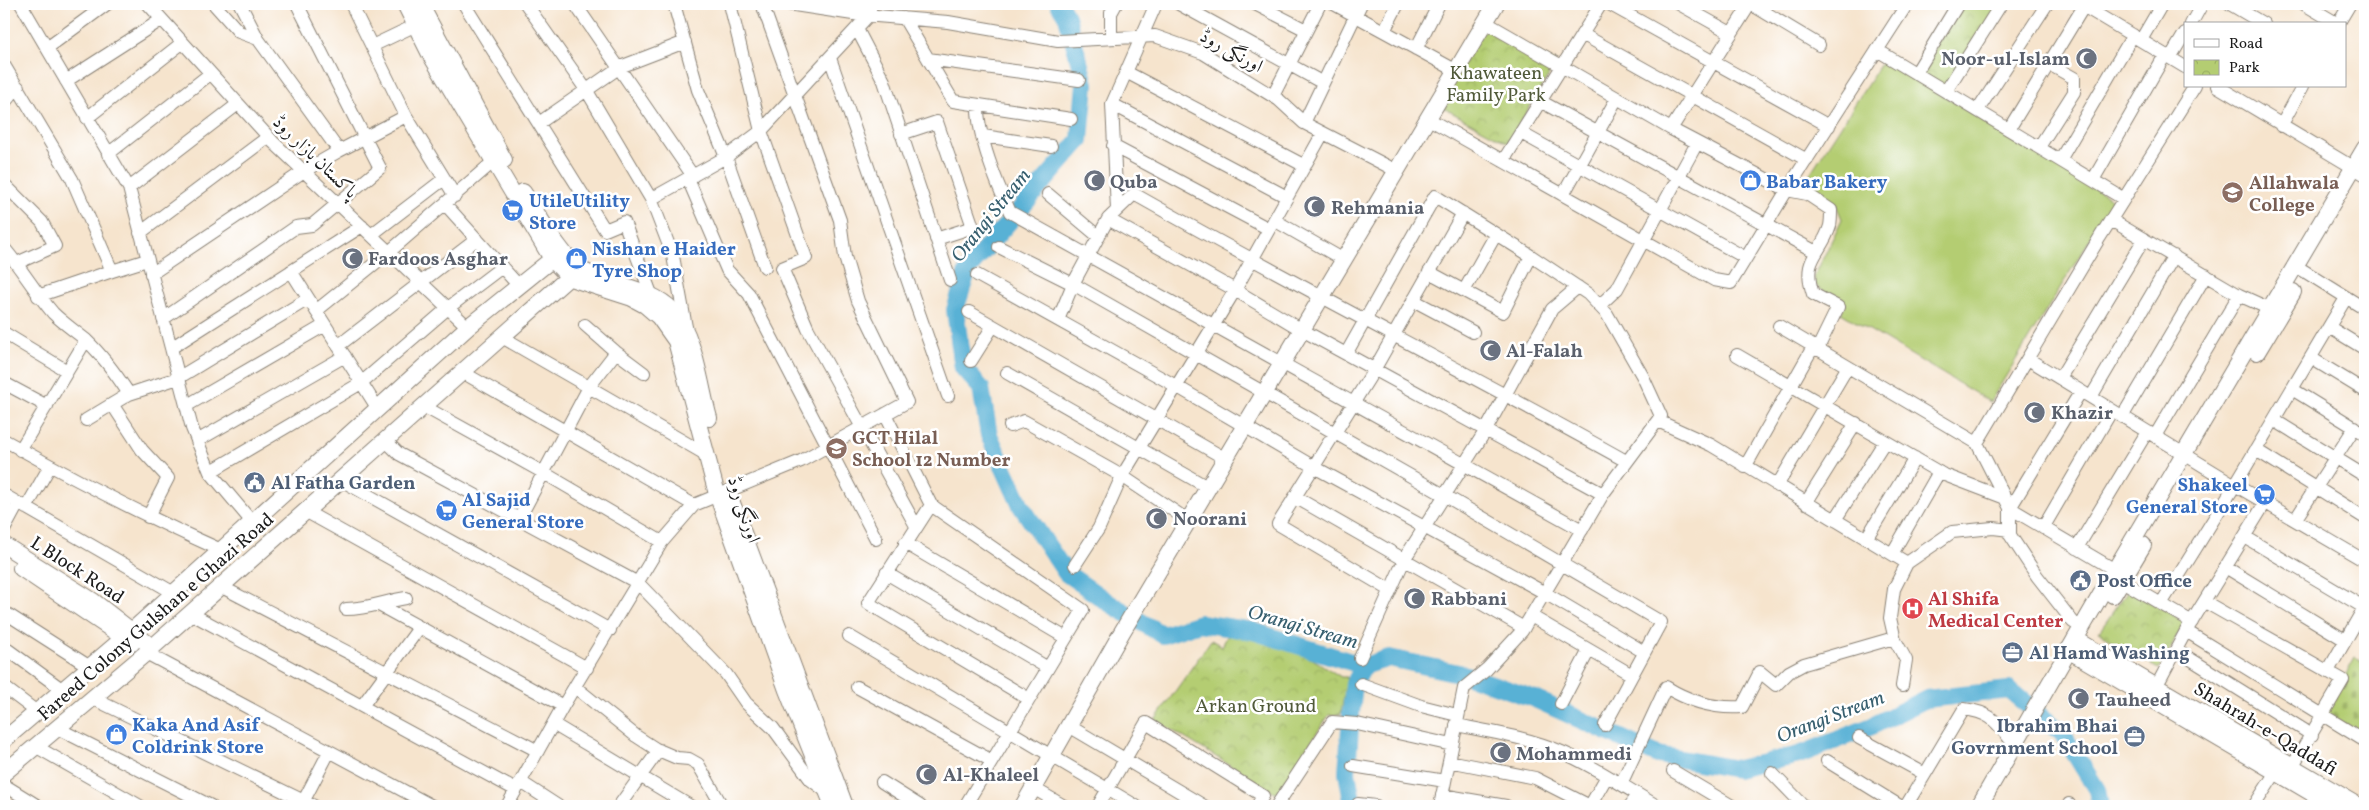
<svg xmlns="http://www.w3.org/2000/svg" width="2369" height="810" viewBox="0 0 2369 810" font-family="Vollkorn,Amiri,serif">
  <defs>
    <pattern id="cemetery-stones" width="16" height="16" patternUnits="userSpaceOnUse" patternTransform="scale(1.25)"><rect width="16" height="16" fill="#b4cd72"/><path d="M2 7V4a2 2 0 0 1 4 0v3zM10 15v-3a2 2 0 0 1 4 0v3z" fill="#9aaf62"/></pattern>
    <pattern id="park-crowns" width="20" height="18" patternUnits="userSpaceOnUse" patternTransform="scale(1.25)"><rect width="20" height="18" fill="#b4cd72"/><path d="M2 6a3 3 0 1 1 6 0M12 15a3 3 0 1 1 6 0" fill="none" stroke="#9aaf62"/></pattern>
  </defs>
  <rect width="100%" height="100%" fill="#fff"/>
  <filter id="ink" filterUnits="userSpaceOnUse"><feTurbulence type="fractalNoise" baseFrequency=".02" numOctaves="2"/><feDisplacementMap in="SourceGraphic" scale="10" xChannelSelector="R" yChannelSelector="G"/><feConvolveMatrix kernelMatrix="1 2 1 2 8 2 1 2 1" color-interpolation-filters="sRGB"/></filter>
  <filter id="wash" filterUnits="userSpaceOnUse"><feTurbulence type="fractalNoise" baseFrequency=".0096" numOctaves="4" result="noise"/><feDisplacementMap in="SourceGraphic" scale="20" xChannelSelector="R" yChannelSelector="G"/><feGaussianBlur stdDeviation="1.12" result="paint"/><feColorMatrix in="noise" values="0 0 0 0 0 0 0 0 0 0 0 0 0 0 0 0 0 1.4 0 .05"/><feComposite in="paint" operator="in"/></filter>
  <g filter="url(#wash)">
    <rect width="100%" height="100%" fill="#f6e4cd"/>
    <path fill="url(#cemetery-stones)" stroke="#687447" d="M2355,658L2365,663V741L2324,714Z"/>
    <path fill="url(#park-crowns)" stroke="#687447" d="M1958,4H2001L1946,91L1916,73Z
      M1485,22L1556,63L1508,143L1436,104Z
      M2128,590L2185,622L2159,669L2099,632Z
      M1228,635C1256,635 1286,646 1311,658C1321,664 1331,671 1341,677H1347L1341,714L1329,715L1276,793L1155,720L1211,640L1222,646Z"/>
    <path fill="#b4cd72" stroke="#687447" d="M1884,59L2114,200L1990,402L1841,313L1846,304L1816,286L1814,277L1842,219L1835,202L1802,186Z"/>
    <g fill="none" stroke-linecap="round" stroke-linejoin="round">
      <path stroke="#58b1d5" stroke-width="18" d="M1059,4L1067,17L1085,84L1080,140L968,269L955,310L963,368L981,388L989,435L1021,506L1066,573L1109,603L1163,635L1200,623L1253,631L1364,666L1389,658L1463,674L1535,699L1658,755L1737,769L1799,755L1872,726L1926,699L2009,690L2062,733L2097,790L2100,806
        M1353,806L1347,773L1351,713L1354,684L1364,666"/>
    </g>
  </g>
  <g filter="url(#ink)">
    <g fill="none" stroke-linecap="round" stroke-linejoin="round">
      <defs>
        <path id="minor" d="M21,4L129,188L192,428L210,472L252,522
          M148,4L273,142L468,327
          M214,4L239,32L258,39
          M351,4L406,116L455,196
          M464,4L605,230L624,222L653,299
          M526,4L587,91L651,199L673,256L686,327
          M575,4L693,176
          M674,4L698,90L726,157L765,267
          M730,4L761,131L806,258L782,268L808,329L916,526
          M788,4L853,14L948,22L1058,41L1155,36L1203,53L1279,100L1304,123L1397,171
          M1179,4L1323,83
          M1255,4L1306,30
          M1334,4L1455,70
          M1609,4L1829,126
          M1679,4L1731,33
          M1751,4L1819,45
          M2080,4L2185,67
          M2230,4L2264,24
          M2304,4L2338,24
          M904,18L953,101L1071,119
          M1485,22L1671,129L1787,190L1807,194L1831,210C1831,215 1831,221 1830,226C1821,255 1801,258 1813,294L1838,307L1817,350
          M2191,24L2202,4
          M2338,24L2350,4
          M857,29L884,81L950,280
          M1384,31L1398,4
          M1582,34L1807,160
          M1111,38V13L1116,4
          M2141,40L2162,4
          M372,46L416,25
          M47,48L107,4
          M1416,49L1439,4
          M1877,50L2124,199
          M830,58L948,396
          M2170,58L2185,33
          M928,59L1079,80
          M4,65L72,179L112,271L147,260
          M1126,72L1305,166
          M1916,73L1958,4
          M66,81L161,20
          M2217,86L2364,174
          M1946,91L2001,4
          M1273,96L1320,4
          M1540,101L1816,252
          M4,103L18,87
          M1112,104L1287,197
          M978,105C977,135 997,184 1010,212L1582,530
          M1978,110L2047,4
          M87,118L182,43
          M1427,118L1714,280L1731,283L1787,190L1907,4
          M539,123L620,67L685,42
          M1304,123L1361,4
          M2281,126L2303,86
          M1671,129L1750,4
          M2009,129L2084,6
          M1521,133L1746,258
          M901,134L937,122L973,227L936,239
          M983,136L1051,146
          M1113,146L1269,229
          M2039,147L2074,92V78L2049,64
          M339,151L406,116
          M108,154L210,74
          M2060,160L2133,35
          M1503,161L1601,4
          M688,179L727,270L749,294L876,539
          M2093,180L2165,55
          M4,184L42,222L55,246L17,263
          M129,188L238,104
          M1048,194L1099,237
          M1563,195L1617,98
          M651,199L726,157L761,131L869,15L871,4
          M445,204L519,286
          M1117,210L1112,104L1156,4
          M1108,219L1134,194C1296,286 1463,370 1626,461
          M1274,220L1344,260
          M2111,220L2239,295L2270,309
          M140,233L268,137
          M371,235L444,179
          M999,247L1073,284L1444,495L1661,622L1605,725
          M4,248C22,269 35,292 53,313C63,323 75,331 86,340C103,356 116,374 129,394
          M2296,266L2365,309
          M291,271L378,409
          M1429,272L1503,312L1531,256
          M151,274L304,171L339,151L258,39L240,4
          M977,275L1176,386L1314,467L1545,593L1644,652
          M1464,291L1496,234
          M38,296L112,271
          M1413,300L1473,332
          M1599,306L1617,289L1697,143
          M316,311L389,252L493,162
          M969,312L1226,459
          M163,319L296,227L312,225L380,168L297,4
          M1058,320L1073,284L1108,219L1235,290L1302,330L1603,494
          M585,325L616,352L644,373
          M1779,326L1977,443
          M2329,327L2365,349
          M4,333L67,371
          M502,337L707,455
          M338,346L477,239
          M171,348L362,226
          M1346,354L1435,196L1531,256L1588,294L1607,314L1643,377L1661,416L1603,494L1522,631L1487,669L1464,688L1440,806
          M1737,355L1942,474L2005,498
          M2311,358L2365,391
          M2028,359L2235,485L2365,561
          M971,361L993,326
          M462,372L694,505
          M1007,373L1209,488
          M2060,378L2144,239
          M4,383L47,406
          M2292,389L2365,434
          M2081,391L2010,508L2115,570
          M2091,397L2174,256
          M112,404L142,450L168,478L148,517
          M186,406L325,325
          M423,406L544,473L662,542
          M885,414L931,505L1083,610L965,806
          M2122,417L2206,275
          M86,420L129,394L178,378L308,299
          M2274,420L2365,476
          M1658,421L1711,445L1907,563
          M1010,426L1024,421L1122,476L1189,521
          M2155,436L2239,295
          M4,440C75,480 147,517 221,550
          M385,440L399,454L638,583L726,674L746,703L773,728L811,780L827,792
          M197,441L345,356
          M20,450L86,340
          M2256,450L2365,518
          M1745,467L1813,347
          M210,472L361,383L448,308L502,267
          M341,480L610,630
          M1777,486L1847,368
          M4,495L174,593
          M1295,497L1524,628
          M1806,503L1856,423
          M931,505L868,603L1029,699
          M26,508L50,466
          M305,511L587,668
          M519,519L589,387L616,352
          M1835,520L1885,441
          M2295,520L2355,427
          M2043,528L2112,410
          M4,530L18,504
          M2245,537L2365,608
          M1866,539L1915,458
          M905,543L1066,638
          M2077,548L2147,432
          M1892,554L1939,472
          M1075,565L1099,528L1122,476L1235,290L1323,133
          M2227,568L2345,640
          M886,573L1048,668
          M2122,581L2192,622
          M220,586L538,751
          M1390,590L1278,524L1374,370L1463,213
          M2205,602L2343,680L2292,767
          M2161,604L2235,485L2346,298
          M379,605L563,706
          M346,609C368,609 386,601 406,598
          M4,612L90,667
          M190,613L516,790
          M1531,616L1632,675
          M2082,627L2073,622L2037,576L2010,535V508L1977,443L2100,237L2195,86
          M2186,631L2365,741
          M849,636L1136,806
          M4,647L63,690
          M2176,650L2312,735
          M146,653L432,806
          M1360,658L1405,558L1486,430L1552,309L1578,287
          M2328,671L2364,608
          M1361,684L1421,706L1457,715
          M1902,686L1906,660L1895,640L1890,618L1894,589L1907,563L1952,532L1993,528L2010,530
          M4,687L37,712
          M575,687L636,736L656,749L677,758L689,759L698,764L722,806
          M857,687L992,761
          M2156,687L2186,631L2265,503
          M92,698L314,806
          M1561,704L1589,650
          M362,706L419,628
          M553,724L690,806
          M1456,725C1492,732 1530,738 1564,753C1596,767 1626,788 1657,806
          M1069,726L1204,806
          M57,728L211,806
          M1859,738L1925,774
          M35,746L140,806
          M1449,761L1535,778L1590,806
          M1827,761L1900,806
          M1353,766L1445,781
          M1673,771L1732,806
          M1772,773L1804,806
          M521,782L558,806
          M882,782L920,806
          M1621,784L1666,687C1690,702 1714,709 1742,707L1760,672L1776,685L1789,672L1804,664L1894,638
          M4,785L38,806
          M1033,788L1064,806
          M1442,795L1506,806
          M1358,804L1376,806
          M1277,805L1332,722L1357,724L1452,745
          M301,806L329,752
          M507,806L563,706L662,542L694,505L801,461L907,402L858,301L845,257L840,220L762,4
          M619,806L659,750
          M1098,806L1146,723L1263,796L1257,806
          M1590,806L1607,776
          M1630,806L1638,795
          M1906,806L1964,709C1994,713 1996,723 2014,744
          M2068,806L2069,804
          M2254,806L2276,772"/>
        <path id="major" d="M405,4L430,54L552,259L570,278L632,298L645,305L659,317L676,341L717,494L787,690L833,806
          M420,4L504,160
          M523,192C536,211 562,258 580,269C607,285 651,287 673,311C695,336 700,386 709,418
          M2257,352L2293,292
          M729,495L845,806
          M4,545L93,601L152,647
          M21,568L132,643
          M2113,595L2143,545
          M2075,639L2359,806
          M2068,650L2334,806
          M4,740L133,630L468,327L561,252
          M4,773L146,653L577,270
          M1023,806L1122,632L1496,4
          M1979,806L2115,570L2365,148"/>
      </defs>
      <use href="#minor" stroke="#898074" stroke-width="14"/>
      <use href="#major" stroke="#898074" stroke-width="18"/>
      <use href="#minor" stroke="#fff" stroke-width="12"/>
      <use href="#major" stroke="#fff" stroke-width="16"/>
    </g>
  </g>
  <defs>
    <symbol id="mosque-disc" viewBox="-11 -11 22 22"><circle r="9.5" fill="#6b7280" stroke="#fff"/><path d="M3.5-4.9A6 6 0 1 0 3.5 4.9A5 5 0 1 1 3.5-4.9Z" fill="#fff"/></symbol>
    <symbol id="shop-disc" viewBox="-11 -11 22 22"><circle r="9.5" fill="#3f7fe0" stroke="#fff"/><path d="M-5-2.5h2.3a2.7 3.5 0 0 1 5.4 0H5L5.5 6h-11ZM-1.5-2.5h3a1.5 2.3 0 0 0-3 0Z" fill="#fff"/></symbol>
    <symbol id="university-disc" viewBox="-11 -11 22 22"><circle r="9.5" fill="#8d6e63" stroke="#fff"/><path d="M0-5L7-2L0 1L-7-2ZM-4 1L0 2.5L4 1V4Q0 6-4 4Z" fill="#fff"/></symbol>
    <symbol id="supermarket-disc" viewBox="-11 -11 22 22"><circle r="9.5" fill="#3f7fe0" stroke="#fff"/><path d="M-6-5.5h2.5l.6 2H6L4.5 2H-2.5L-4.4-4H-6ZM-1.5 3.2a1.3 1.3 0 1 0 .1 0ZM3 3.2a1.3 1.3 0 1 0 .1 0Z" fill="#fff"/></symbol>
    <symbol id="school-disc" viewBox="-11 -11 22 22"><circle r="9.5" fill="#8d6e63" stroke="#fff"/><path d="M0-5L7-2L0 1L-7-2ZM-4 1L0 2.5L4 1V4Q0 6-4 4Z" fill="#fff"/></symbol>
    <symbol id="civic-disc" viewBox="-11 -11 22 22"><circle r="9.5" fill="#5c6f8a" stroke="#fff"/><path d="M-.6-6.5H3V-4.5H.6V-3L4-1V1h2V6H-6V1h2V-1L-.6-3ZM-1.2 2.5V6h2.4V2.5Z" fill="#fff"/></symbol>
    <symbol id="hospital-disc" viewBox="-11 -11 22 22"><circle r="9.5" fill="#e0444e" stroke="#fff"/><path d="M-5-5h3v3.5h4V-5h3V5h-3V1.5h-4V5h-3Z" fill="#fff"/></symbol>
    <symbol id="office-disc" viewBox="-11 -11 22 22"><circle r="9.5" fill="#5c6f8a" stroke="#fff"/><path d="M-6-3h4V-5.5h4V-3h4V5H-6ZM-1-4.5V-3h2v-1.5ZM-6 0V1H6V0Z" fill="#fff"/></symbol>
  </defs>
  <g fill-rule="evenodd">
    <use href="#mosque-disc" x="2074" y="46" width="25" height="25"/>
    <use href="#mosque-disc" x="1082" y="168" width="25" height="25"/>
    <use href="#shop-disc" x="1738" y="168" width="25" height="25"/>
    <use href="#university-disc" x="2220" y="180" width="25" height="25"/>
    <use href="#mosque-disc" x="1302" y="194" width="25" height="25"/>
    <use href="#supermarket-disc" x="500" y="198" width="25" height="25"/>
    <use href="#mosque-disc" x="340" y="246" width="25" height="25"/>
    <use href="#shop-disc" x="564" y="246" width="25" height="25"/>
    <use href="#mosque-disc" x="1478" y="338" width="25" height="25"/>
    <use href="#mosque-disc" x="2022" y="400" width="25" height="25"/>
    <use href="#school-disc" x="824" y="436" width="25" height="25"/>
    <use href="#civic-disc" x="242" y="470" width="25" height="25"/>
    <use href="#supermarket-disc" x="2252" y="482" width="25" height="25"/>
    <use href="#supermarket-disc" x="434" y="498" width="25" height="25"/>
    <use href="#mosque-disc" x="1144" y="506" width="25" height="25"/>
    <use href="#civic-disc" x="2068" y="568" width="25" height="25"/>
    <use href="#mosque-disc" x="1402" y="586" width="25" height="25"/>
    <use href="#hospital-disc" x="1900" y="596" width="25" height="25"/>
    <use href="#office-disc" x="2000" y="640" width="25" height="25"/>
    <use href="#mosque-disc" x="2066" y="686" width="25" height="25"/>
    <use href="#shop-disc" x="104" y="722" width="25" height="25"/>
    <use href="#office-disc" x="2122" y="724" width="25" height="25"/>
    <use href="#mosque-disc" x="1488" y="740" width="25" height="25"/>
    <use href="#mosque-disc" x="914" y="762" width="25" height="25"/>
  </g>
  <g text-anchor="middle" stroke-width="5" stroke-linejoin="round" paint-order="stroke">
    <g font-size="19" fill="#1c1c1c" stroke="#fff">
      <text transform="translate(1232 50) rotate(29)" y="7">اورنگی روڈ</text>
      <text transform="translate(316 156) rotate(44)" y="7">پاکستان بازار روڈ</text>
      <text transform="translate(745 509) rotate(72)" y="7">اورنگی روڈ</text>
      <text transform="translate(78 569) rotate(33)" y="7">L Block Road</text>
      <text transform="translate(155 616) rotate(-41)" y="7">Fareed Colony Gulshan e Ghazi Road</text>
      <text transform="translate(2266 728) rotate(31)" y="7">Shahrah-e-Qaddafi</text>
    </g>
    <g font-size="19" font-weight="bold" fill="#5b616d" stroke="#fff" text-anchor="start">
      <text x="2070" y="65" text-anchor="end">Noor-ul-Islam</text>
      <text x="1110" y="188">Quba</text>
      <text x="1331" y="214">Rehmania</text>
      <text x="368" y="265">Fardoos Asghar</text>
      <text x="1506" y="357">Al-Falah</text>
      <text x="2051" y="419">Khazir</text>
      <text x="1173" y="525">Noorani</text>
      <text x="1431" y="605">Rabbani</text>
      <text x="2095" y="706">Tauheed</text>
      <text x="1516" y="760">Mohammedi</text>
      <text x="943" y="781">Al-Khaleel</text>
    </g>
    <g font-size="19" fill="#515a3a" stroke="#fff">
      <text x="1496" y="79">Khawateen<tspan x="1496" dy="22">Family Park</tspan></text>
      <text x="1256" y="712">Arkan Ground</text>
    </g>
    <g font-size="19" font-weight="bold" fill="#366cbe" stroke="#fff" text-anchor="start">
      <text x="1766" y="188">Babar Bakery</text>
      <text x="529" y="207">UtileUtility<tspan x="529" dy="22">Store</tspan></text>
      <text x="592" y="255">Nishan e Haider<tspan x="592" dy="22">Tyre Shop</tspan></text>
      <text x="2248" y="491" text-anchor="end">Shakeel<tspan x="2248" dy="22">General Store</tspan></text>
      <text x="462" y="506">Al Sajid<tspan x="462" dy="22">General Store</tspan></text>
      <text x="132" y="731">Kaka And Asif<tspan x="132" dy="22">Coldrink Store</tspan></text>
    </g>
    <g font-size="19" font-weight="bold" fill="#785e54" stroke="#fff" text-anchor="start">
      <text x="2249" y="189">Allahwala<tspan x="2249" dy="22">College</tspan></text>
      <text x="852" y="444">GCT Hilal<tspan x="852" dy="22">School 12 Number</tspan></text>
    </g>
    <g font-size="19" font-weight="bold" fill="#4e5e75" stroke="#fff" text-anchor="start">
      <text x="271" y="489">Al Fatha Garden</text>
      <text x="2097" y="587">Post Office</text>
      <text x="2029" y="659">Al Hamd Washing</text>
      <text x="2118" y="732" text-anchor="end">Ibrahim Bhai<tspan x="2118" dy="22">Govrnment School</tspan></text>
    </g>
    <g font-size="19" font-weight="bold" fill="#be3a42" stroke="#fff" text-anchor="start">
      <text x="1928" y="605">Al Shifa<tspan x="1928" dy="22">Medical Center</tspan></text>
    </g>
    <g font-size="20" font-style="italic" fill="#375f6f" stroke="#fff">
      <text transform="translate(990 215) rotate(-51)" y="7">Orangi Stream</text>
      <text transform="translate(1303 626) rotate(16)" y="7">Orangi Stream</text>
      <text transform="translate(1830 716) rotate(-21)" y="7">Orangi Stream</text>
    </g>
  </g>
  <rect width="2369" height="810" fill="none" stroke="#fff" stroke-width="20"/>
  <rect x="2184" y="22" width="162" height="65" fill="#ffffff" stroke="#a4a4a4"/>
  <rect x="2194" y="39" width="25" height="8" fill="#ffffff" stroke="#a4a4a4"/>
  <text x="2229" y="48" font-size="15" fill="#1c1c1c">Road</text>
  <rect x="2194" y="60" width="25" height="15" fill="url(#park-crowns)" stroke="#a4a4a4"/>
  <text x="2229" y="72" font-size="15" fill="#1c1c1c">Park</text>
</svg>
